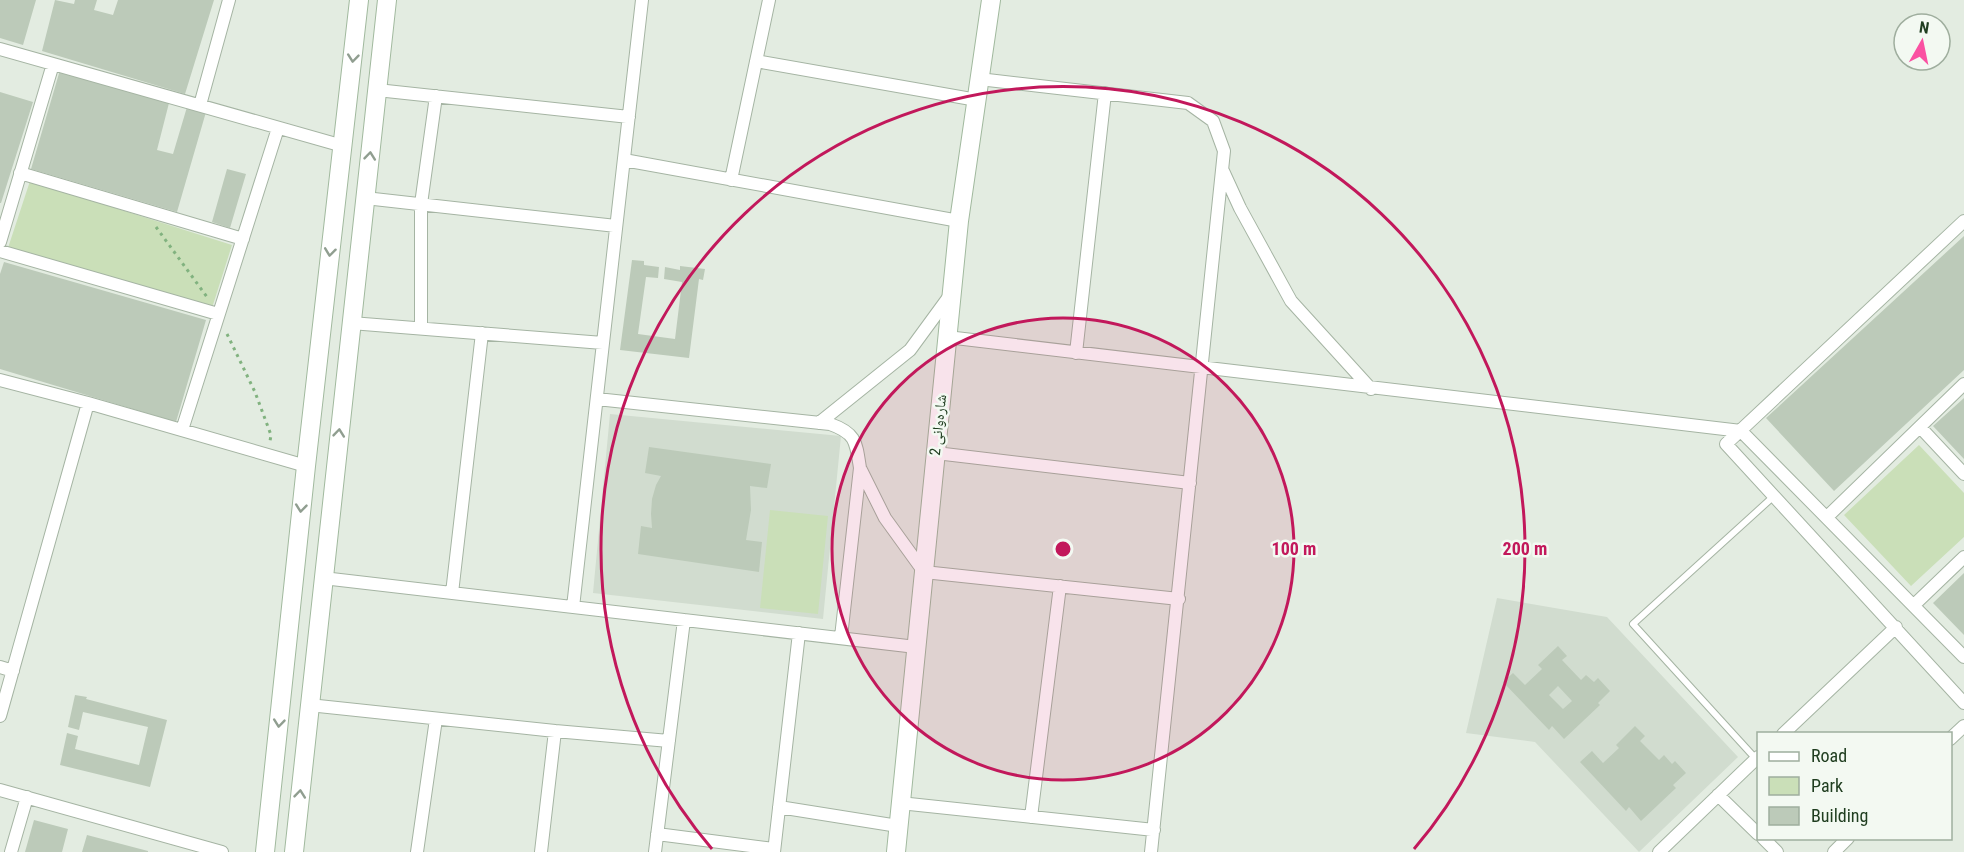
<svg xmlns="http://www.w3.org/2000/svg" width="1964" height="852" viewBox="0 0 1964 852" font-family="'Roboto Condensed','Noto Naskh Arabic',sans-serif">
  <rect width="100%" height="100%" fill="#e3ece1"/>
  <path fill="#d1dccf" d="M610,414L841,436L823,619L593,593Z
    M1497,598L1607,617L1738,757L1639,852L1535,742L1466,733Z"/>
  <path fill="#cadfb8" d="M30,181L232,245L212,308L203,316L6,254Z
    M1919,445L1964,493V537L1911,586L1844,515Z
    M770,510L828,516L818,614L760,608Z"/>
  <path fill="#bccab9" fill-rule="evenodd" d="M0,0H36L23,45L0,38Z
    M55,0L74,4L75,0H97L94,10L113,15L118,0H214L185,94L42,51Z
    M60,70L169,103L157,150L173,154L187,107L206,112L177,212L31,169Z
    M0,92L33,102L1,203H0Z
    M227,169L246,174L230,228L212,222Z
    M1964,236V370L1834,491L1766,418Z
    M632,260L644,261V265L659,267L658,278L646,277L638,334L675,339L682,282L664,279L665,267L680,270V266L705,269L703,280L699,279L689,358L620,350Z
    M4,262L206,320L176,422L0,369V274Z
    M1964,398V459L1933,426Z
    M649,447L771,464L767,488L750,486L751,510L746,540L762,542L759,572L638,554L641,526L652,528L651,514L652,499L656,485L661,476L645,473Z
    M1964,573V635L1933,603Z
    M1558,646L1567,656L1562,660L1581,680L1586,675L1594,682L1598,678L1610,691L1598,703L1600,705L1564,739L1552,726L1549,730L1503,682L1513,673L1525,685L1542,669L1538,665ZM1558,686L1572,701L1563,709L1549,695Z
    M75,695L87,697L86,699L167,720L150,787L60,765L67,733L78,736L75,749L139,765L148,727L83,712L79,730L68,727Z
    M1635,726L1645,736L1640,741L1659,760L1664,755L1672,764L1675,761L1686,773L1673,785L1676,788L1641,821L1629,807L1626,811L1580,762L1592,751L1603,763L1619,748L1616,745Z
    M34,820L68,829L62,852H25Z
    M87,835L148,851V852H82Z"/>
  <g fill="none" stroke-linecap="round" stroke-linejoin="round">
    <defs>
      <path id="lane" d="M1756,759L1633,624L1774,496"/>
      <path id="street" d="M0,49L343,146
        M756,61L977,100
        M979,79L1188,103L1213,121L1224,151L1151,852
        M377,90L629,117
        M200,105L229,0
        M624,160L959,221
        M1223,171L1240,208L1291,301L1371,389
        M20,173L243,239
        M731,180L769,0
        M365,198L616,226
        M1964,221L1726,444L1964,703
        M0,242L53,64
        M0,251L218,314
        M351,323L603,343
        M421,328V204L436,96
        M947,337L1741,431L1964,657
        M1076,353L1105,93
        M0,380L88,403L306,466
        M597,399L830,424C856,433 856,442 860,468L841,637
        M819,423L910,350L951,294
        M1920,427L1964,474
        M182,430L278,128
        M936,453L1190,483
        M860,468L885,518L924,572L1179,599
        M1827,517L1964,384
        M323,578L916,647
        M452,593L482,333
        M1914,605L1964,557
        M573,607L642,0
        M0,667L13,671
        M309,705L555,731L669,741
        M0,716L88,403
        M1783,734L1896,627
        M1950,739L1964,726
        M0,790L222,852
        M1718,795L1758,834
        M900,803L1154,830
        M779,807L898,826
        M1031,817L1060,586
        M657,834L774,849
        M1763,838L1777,852
        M11,852L27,797
        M417,852L436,719
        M541,852L555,731
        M655,852L684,620
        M774,852L799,633
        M1659,852L1758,757
        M1834,852L1848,838"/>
      <path id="secondary" d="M265,852L306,466L359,0
        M294,852L387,0
        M896,852L959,221L991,0"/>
    </defs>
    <use href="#lane" stroke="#a5b4a3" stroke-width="8"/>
    <use href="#street" stroke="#a5b4a3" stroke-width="14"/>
    <use href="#secondary" stroke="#a1b99e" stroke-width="20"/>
    <path stroke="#81b27f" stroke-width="3" stroke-dasharray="3 4.5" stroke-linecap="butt" d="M156,227L207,297
      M227,334L255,392L271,435L270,441"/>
    <use href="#lane" stroke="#fff" stroke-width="6"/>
    <use href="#street" stroke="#fff" stroke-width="12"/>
    <use href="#secondary" stroke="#fff" stroke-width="18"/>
  </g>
  <defs><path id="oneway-chevron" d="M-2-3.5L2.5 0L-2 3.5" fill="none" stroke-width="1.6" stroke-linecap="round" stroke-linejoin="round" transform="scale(1.5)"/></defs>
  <g stroke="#909e90">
    <use href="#oneway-chevron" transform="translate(353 58) rotate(96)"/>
    <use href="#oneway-chevron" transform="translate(370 156) rotate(-84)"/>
    <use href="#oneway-chevron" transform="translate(330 252) rotate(97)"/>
    <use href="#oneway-chevron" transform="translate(339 433) rotate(-84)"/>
    <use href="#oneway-chevron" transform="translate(301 508) rotate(96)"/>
    <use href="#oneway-chevron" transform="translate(279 723) rotate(96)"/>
    <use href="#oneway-chevron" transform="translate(300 794) rotate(-84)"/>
  </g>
  <circle cx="1063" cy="549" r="231" fill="#c2185b" fill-opacity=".12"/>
  <g fill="none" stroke="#c2185b" stroke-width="3">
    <circle cx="1063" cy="549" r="231"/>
    <path d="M712 849A462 462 0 1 1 1414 849"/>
  </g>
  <g text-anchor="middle" stroke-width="5" stroke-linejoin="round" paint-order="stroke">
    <g font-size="15" fill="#203e20" stroke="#f3f9f2">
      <text transform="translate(938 425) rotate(-84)" y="5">شارەوانی 2</text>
    </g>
  </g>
  <circle cx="1063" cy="549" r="9" fill="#c2185b" stroke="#f3f9f2" stroke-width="3"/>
  <g font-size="18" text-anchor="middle" font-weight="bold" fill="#c2185b" stroke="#f3f9f2" stroke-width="5" stroke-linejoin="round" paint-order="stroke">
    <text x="1294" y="555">100 m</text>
    <text x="1525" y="555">200 m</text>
  </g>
  <rect x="1757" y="732" width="195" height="108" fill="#f3f9f2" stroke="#9fae9e" stroke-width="1.5"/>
  <rect x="1769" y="752" width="30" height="9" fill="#ffffff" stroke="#9fae9e" stroke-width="1.5"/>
  <text x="1811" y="762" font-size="18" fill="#203e20">Road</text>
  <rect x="1769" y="777" width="30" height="18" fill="#cadfb8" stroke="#9fae9e" stroke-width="1.5"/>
  <text x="1811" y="792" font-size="18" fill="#203e20">Park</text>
  <rect x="1769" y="807" width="30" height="18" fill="#bccab9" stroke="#9fae9e" stroke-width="1.5"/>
  <text x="1811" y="822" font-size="18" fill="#203e20">Building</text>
  <g transform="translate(1922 42) rotate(9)"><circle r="28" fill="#f3f9f2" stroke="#9fae9e" stroke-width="1.5"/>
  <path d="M0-4.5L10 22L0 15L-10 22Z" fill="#fa51a2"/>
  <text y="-9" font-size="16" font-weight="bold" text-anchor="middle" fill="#203e20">N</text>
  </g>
</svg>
